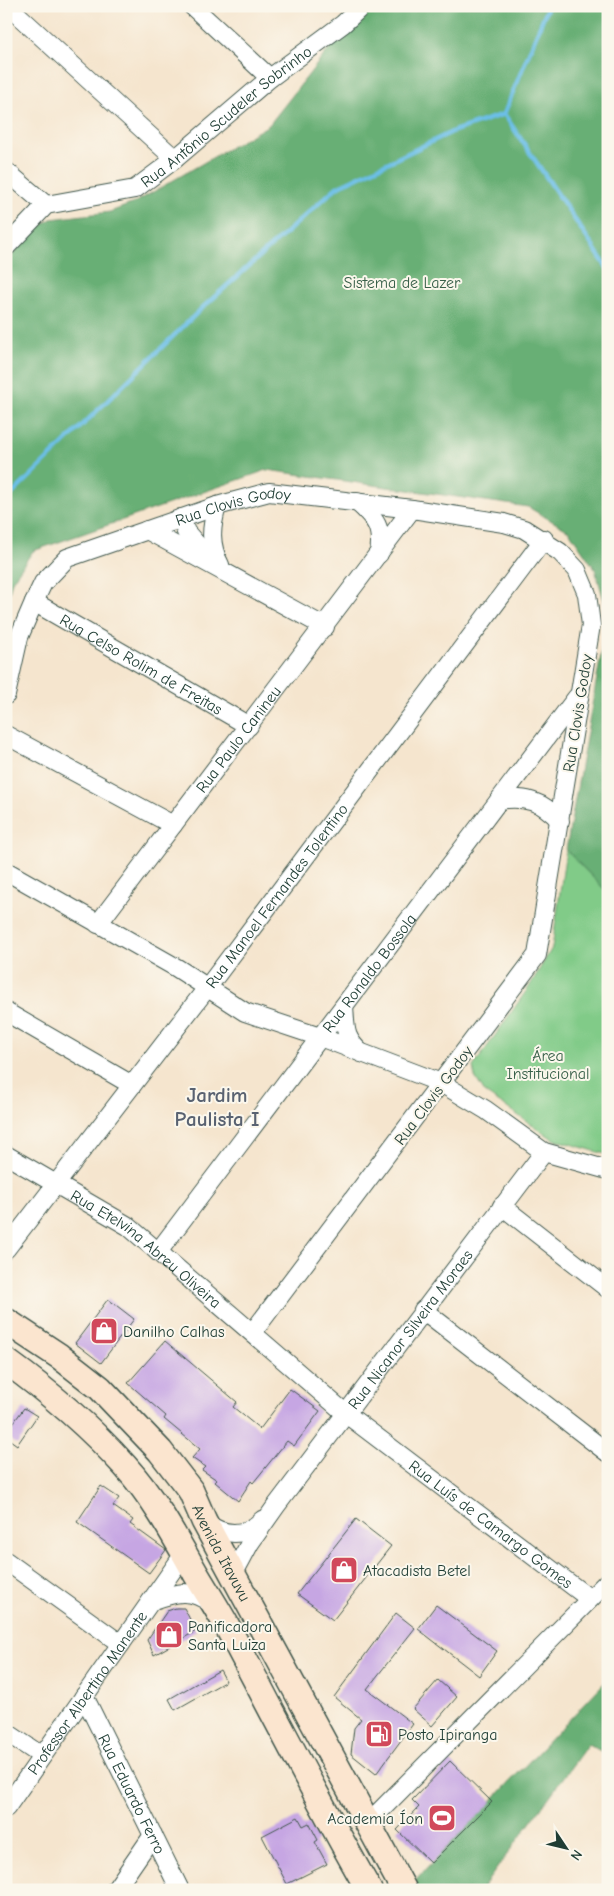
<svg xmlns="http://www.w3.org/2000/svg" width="614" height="1896" viewBox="0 0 614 1896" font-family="'Comic Neue',sans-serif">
  <rect width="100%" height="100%" fill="#fbf7ec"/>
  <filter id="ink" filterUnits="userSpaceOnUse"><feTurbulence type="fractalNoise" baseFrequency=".02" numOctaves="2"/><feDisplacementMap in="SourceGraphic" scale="10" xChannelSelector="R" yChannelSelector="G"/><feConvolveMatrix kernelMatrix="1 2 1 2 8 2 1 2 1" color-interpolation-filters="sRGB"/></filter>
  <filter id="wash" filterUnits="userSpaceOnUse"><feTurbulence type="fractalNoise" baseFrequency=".0096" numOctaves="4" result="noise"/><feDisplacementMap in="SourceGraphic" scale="20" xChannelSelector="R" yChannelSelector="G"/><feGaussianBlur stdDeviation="1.12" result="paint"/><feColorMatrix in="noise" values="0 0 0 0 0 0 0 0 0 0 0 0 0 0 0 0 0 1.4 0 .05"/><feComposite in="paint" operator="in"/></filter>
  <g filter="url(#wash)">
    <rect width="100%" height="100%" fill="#f5e5ce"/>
    <path fill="#81cb88" stroke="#50845e" d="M566,850L608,893V1155L553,1139L485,1093L475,1077L473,1067L529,987L552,948Z"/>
    <path fill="#68af74" stroke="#447654" d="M374,6H608V614L595,569L569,531L528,507L267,470L33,551L12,581L6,605V262L33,230L51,219L110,212L134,203L269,125L336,40Z
      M608,616V893L566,850Z
      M608,1679V1755L588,1744L481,1890H417L414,1882Z"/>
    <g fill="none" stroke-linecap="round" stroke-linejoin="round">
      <path stroke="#6cbfe8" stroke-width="4.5" d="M548,6L504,114L608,269
        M6,500L201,309L337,187L454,131L504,114"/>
    </g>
    <g id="blocks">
      <path fill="#c6a6e3" d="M108,1299L134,1319L101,1363L75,1343Z
        M165,1341L237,1402L233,1407L260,1429L290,1389L320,1411L294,1446L287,1441L253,1483L251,1481L238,1501L215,1482L217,1480L202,1470L205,1467L192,1458L200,1449L164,1419L166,1416L128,1383Z
        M24,1408L37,1416L17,1445L6,1437V1433Z
        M101,1486L119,1498L113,1506L133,1520L130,1524L166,1550L149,1573L77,1522Z
        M356,1519L391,1546L333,1620L297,1594Z
        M436,1605L497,1651L479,1676L418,1629Z
        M176,1608H184L196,1631L154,1655L147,1640L167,1611Z
        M396,1613L415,1628L367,1689L413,1724L376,1774L351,1754L354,1728L361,1719L334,1697Z
        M220,1670L226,1681L175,1710L169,1699Z
        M438,1680L457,1697L432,1726L413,1709Z
        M450,1761L492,1802L431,1863L397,1830L419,1807L412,1800Z
        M298,1817L303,1826L309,1823L318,1840L315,1842L327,1864L287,1884L262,1836Z"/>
    </g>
  </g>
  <g filter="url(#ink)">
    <use href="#blocks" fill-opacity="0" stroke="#3f564b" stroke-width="1"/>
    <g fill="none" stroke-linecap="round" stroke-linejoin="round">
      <defs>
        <g id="minor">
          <path d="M8,6L175,159"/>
          <path d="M192,6L270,78"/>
          <path d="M6,171L46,205"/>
          <path id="s1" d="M6,247L46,205L135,189L175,159L270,78L343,24L362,6"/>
          <path d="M357,502C376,519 383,528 379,554"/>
          <path d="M217,506C211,527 209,544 220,565"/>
          <path d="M181,518L186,532L207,556"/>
          <path d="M147,530L325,627"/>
          <path id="s2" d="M34,602L249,726"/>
          <path id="s3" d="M6,695L19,637L34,602L43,583L67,558L217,506L269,492L412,509L504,523L524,529L560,552L577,570L587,594L591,625L537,955L253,1332"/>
          <path d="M6,735L173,825"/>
          <path d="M499,800C524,796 543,801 560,821"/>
          <path d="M6,871L177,968L245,1012L320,1037L441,1083L486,1110L544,1152L608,1170"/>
          <path id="s4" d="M98,924L412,509"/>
          <path d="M344,1006C346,1029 343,1036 361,1053"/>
          <path d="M6,1012L132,1085"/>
          <path id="s5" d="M6,1155L128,1226L345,1413L590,1599"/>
          <path d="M502,1206L608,1289"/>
          <path id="s6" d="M6,1249L207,988L544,539"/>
          <path id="s7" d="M158,1252L577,697"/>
          <path d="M423,1310L608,1453"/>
          <path d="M205,1522C223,1536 245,1538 262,1520"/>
          <path d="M6,1561L121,1644"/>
          <path id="s8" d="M234,1573L250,1543L276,1506L544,1152"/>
          <path d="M151,1601C174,1593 191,1587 211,1604"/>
          <path id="s9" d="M84,1696L180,1890"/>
          <path d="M6,1732L42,1756"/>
          <path id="s10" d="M6,1808L179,1561L186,1554"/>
          <path d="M368,1823L608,1581"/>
          <path d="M115,1890L153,1835"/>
        </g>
        <g id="secondary">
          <path id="s11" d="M6,1321L59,1356L100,1388L160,1451L191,1491L204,1521L404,1890"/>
          <path d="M6,1361C49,1392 90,1427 125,1466C154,1498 175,1537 196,1574C206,1591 217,1608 227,1626C274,1714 319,1803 369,1890"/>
        </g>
      </defs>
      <use href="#minor" stroke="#3f564b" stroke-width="20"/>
      <use href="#secondary" stroke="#3f564b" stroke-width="28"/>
      <use href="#minor" stroke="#fff" stroke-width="18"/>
      <use href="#secondary" stroke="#fbe5cf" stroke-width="25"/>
    </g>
  </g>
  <defs>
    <symbol id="shop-square" viewBox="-11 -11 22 22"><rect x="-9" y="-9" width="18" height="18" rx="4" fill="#d1495b" stroke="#fbf7ec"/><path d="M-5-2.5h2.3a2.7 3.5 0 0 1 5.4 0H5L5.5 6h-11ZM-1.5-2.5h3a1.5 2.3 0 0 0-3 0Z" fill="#fff"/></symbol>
    <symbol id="fuel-square" viewBox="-11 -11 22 22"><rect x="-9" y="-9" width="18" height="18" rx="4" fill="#d1495b" stroke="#fbf7ec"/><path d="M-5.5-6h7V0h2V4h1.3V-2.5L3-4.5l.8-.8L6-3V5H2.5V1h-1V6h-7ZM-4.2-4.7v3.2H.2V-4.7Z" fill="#fff"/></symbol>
    <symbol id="stadium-square" viewBox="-11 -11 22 22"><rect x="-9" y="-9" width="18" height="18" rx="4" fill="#d1495b" stroke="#fbf7ec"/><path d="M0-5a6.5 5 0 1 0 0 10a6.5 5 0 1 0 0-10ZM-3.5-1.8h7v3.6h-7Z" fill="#fff"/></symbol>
  </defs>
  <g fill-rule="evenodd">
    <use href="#shop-square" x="88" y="1315" width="32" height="32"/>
    <use href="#shop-square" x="328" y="1554" width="32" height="32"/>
    <use href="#shop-square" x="153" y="1619" width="32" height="32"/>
    <use href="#fuel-square" x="363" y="1718" width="32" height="32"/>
    <use href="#stadium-square" x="426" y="1802" width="32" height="32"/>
  </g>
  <g text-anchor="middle" stroke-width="4" stroke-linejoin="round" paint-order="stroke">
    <g font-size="16" fill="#1f3d34" stroke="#fbf7ec">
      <text dy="6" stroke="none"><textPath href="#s1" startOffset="265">Rua Antônio Scudeler Sobrinho</textPath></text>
      <text dy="6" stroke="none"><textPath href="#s3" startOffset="328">Rua Clovis Godoy</textPath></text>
      <text dy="6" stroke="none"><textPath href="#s2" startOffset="124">Rua Celso Rolim de Freitas</textPath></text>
      <text transform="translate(577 713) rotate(-81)" y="6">Rua Clovis Godoy</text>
      <text dy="6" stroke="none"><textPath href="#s4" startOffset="232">Rua Paulo Canineu</textPath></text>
      <text dy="6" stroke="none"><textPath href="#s6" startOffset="445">Rua Manoel Fernandes Tolentino</textPath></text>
      <text dy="6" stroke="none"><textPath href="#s7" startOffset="350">Rua Ronaldo Bossola</textPath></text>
      <text transform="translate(433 1095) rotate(-53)" y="6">Rua Clovis Godoy</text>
      <text dy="6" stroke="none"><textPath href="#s5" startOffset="169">Rua Etelvina Abreu Oliveira</textPath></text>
      <text dy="6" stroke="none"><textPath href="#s8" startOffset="301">Rua Nicanor Silveira Moraes</textPath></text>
      <text dy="6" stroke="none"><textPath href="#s5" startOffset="611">Rua Luís de Camargo Gomes</textPath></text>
      <text dy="6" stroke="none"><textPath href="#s11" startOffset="322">Avenida Itavuvu</textPath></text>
      <text dy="6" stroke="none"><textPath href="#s10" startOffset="141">Professor Albertino Manente</textPath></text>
      <text dy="6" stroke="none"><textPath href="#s9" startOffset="109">Rua Eduardo Ferro</textPath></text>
    </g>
    <g font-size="16" fill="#386049" stroke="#fbf7ec">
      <text x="402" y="288">Sistema de Lazer</text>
      <text x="548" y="1061">Área<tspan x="548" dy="18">Institucional</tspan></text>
    </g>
    <g font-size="16" fill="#1f3d34" stroke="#fbf7ec" text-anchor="start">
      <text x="123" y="1337">Danilho Calhas</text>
      <text x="363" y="1576">Atacadista Betel</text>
      <text x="188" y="1632">Panificadora<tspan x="188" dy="18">Santa Luiza</tspan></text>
      <text x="398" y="1740">Posto Ipiranga</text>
      <text x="423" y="1824" text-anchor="end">Academia Íon</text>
    </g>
    <g font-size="21" font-weight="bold" fill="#596271" stroke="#fbf7ec">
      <text x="217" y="1102">Jardim<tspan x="217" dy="24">Paulista I</tspan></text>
    </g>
  </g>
  <rect width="614" height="1896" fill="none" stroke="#fbf7ec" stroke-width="25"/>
  <g transform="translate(566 1848) rotate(125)" stroke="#fbf7ec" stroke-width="4" paint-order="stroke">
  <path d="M0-4L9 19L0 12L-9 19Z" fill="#1f3d34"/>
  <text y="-8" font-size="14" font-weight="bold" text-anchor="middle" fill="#1f3d34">N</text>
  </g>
</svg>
